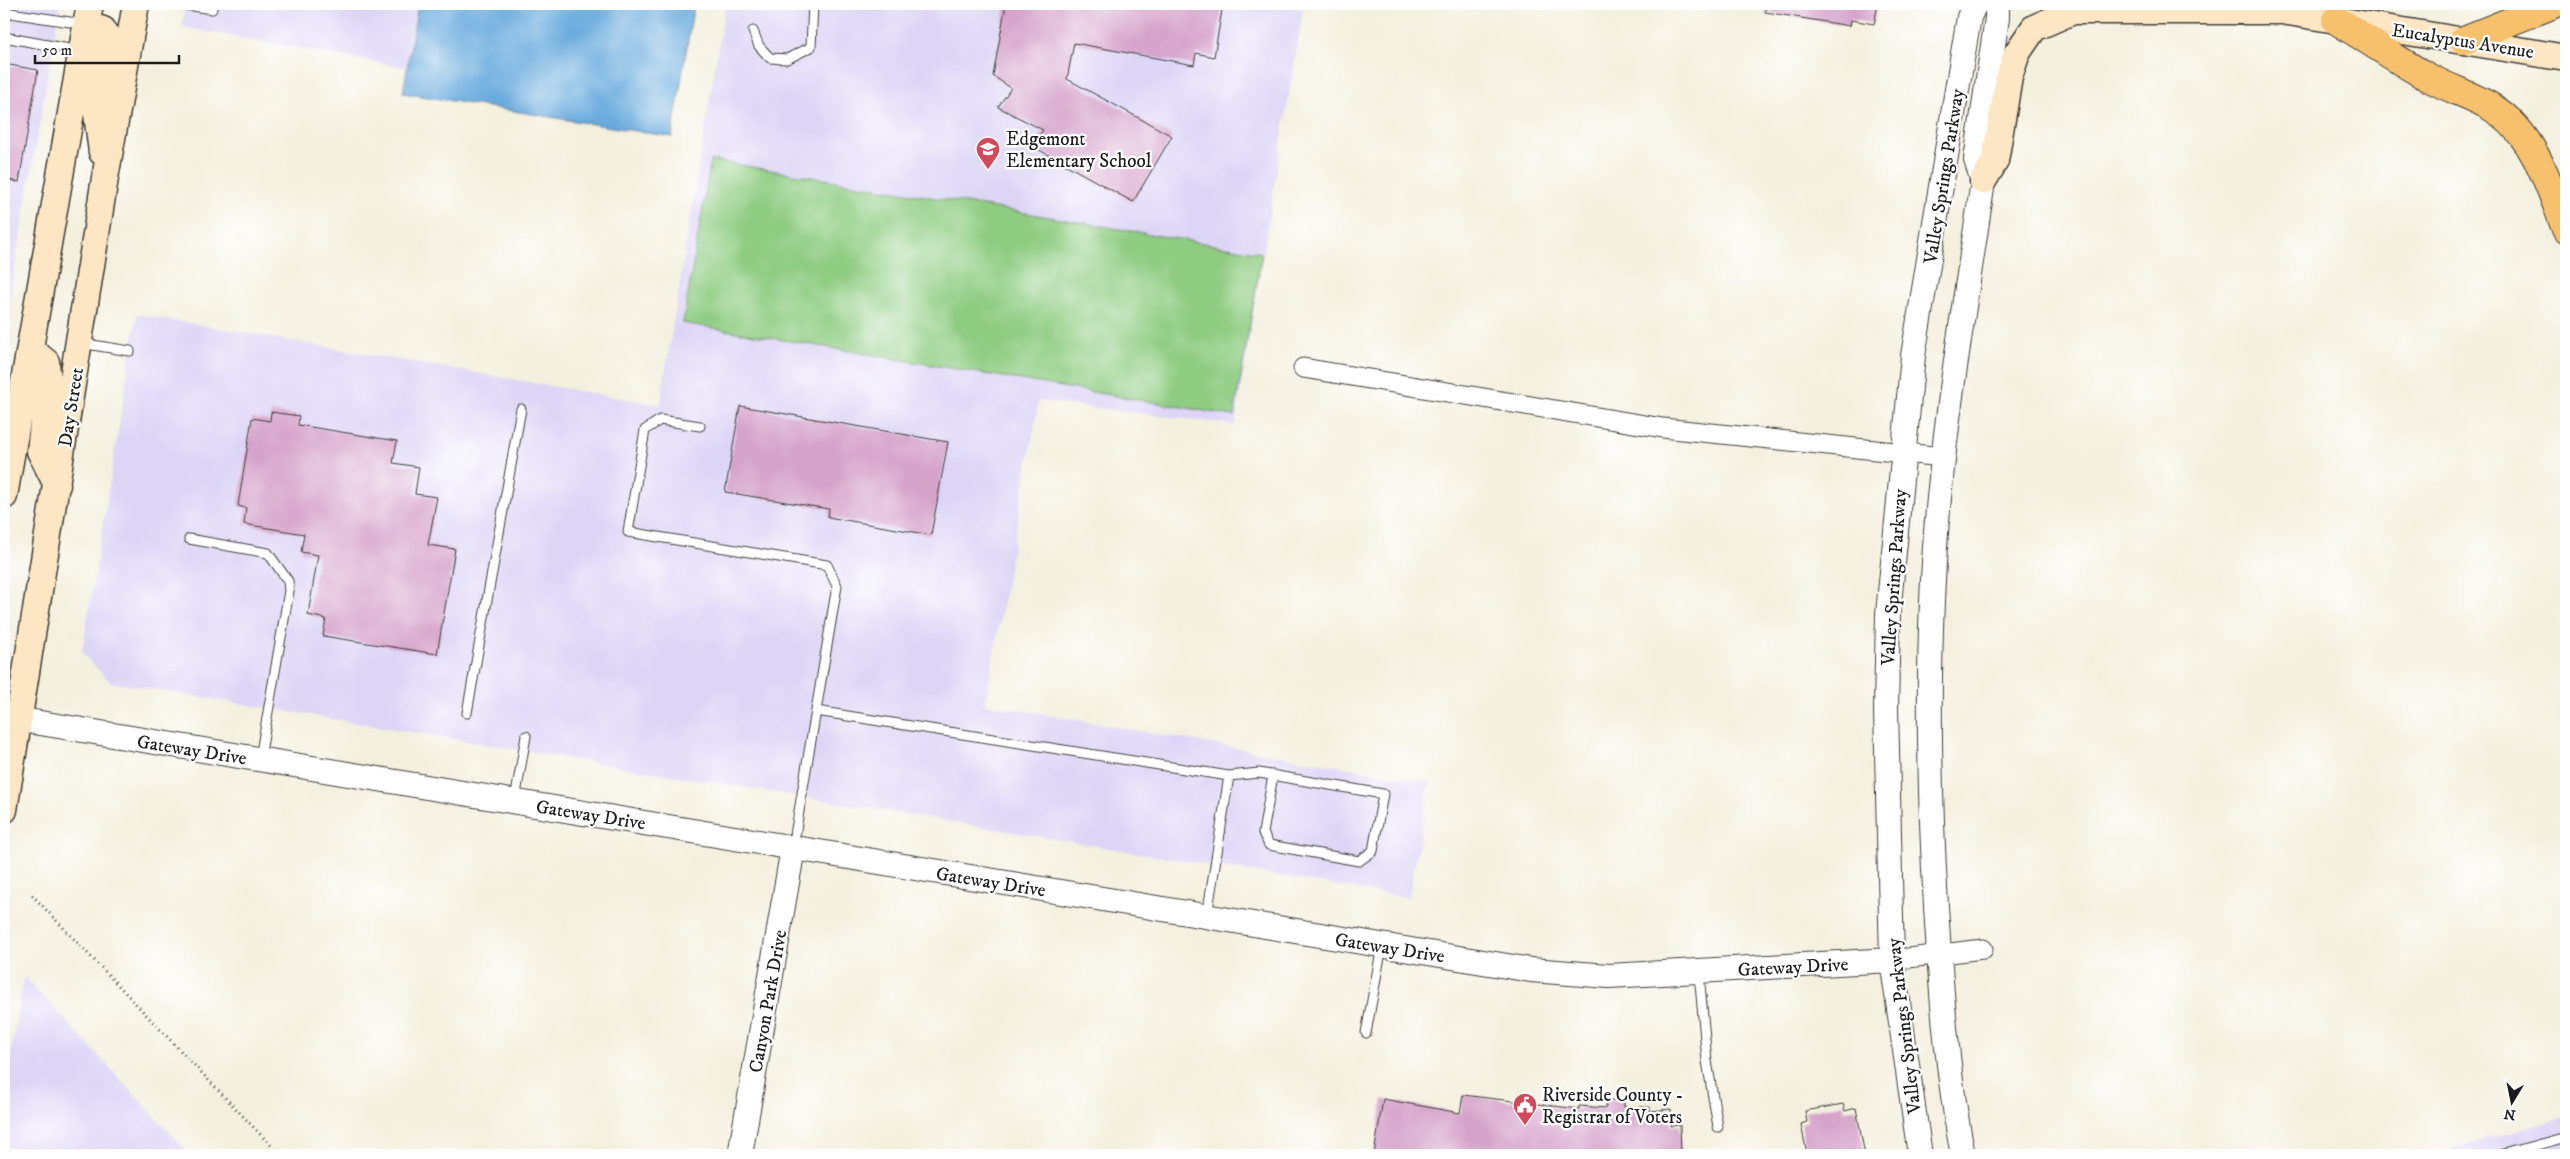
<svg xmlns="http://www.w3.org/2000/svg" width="2570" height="1159" viewBox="0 0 2570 1159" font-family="'IM FELL DW Pica',serif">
  <rect width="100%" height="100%" fill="#fff"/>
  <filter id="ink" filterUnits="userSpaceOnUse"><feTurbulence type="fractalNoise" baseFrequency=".02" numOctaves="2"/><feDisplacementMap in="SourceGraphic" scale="10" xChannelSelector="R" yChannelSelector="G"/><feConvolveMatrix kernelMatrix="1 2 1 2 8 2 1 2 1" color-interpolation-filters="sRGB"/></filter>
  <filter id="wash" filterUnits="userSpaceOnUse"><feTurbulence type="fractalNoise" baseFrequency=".0096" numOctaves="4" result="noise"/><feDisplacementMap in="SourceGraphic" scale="20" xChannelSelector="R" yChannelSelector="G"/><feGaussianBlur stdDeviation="1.12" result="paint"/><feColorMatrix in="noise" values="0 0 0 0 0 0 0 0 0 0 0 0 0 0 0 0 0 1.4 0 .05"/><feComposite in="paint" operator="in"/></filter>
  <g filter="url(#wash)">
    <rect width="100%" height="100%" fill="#f4f0de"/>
    <path fill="#ddd5f6" d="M4,4H60L4,332Z
      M186,4H418L407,68L182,27Z
      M725,4H1304L1235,425L1039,401L985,704L1430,782L1409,898L110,682L82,653L137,314L660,405Z
      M24,976L191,1155H4V1090Z
      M2566,1117V1155H2432Z"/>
    <path fill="#8ecc81" stroke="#55744e" d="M711,160L1262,253L1234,416L683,323Z"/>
    <path fill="#6aacde" stroke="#43647d" d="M418,4H694L672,137L403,93Z"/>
    <g id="blocks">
      <path fill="#d6a3cb" d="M1006,4H1223L1214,57L1196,53L1194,65L1074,43L1067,79L1172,136L1133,202L1032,146L1043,130L998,107L1011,88L993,76Z
        M1766,4H1878L1874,24L1851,20L1850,26L1765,12Z
        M4,64L38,70L19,182L4,179Z
        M740,406L948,442L931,535L828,517L829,509L725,492Z
        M271,412L299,416L298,425L397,441L393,463L419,467L415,494L437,497L428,545L455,549L437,654L323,636L326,619L308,615L318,555L301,552L304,534L244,524L246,508L238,506L252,418L270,421Z
        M1463,1095L1579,1109V1106L1606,1108V1100H1624V1107H1650V1111L1671,1109V1126L1680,1125L1681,1155H1374L1383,1099L1460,1113Z
        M1843,1104L1845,1111L1856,1108L1865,1155H1807L1801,1124L1807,1122L1805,1111Z"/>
    </g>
  </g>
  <g filter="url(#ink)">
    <use href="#blocks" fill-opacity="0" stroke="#3c3c39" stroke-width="1"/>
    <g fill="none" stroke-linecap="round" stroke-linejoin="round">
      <defs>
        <path id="service" d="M180,4L212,9
          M4,12L83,24
          M753,31L759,46L770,58L787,59L811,47L813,4
          M4,37L80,51
          M80,343L130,351
          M700,426L660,420L645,430L628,532L827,565L837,586L793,847
          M189,539L268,553L288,581L289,591L260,758
          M816,711L1229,776L1259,773L1383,794L1373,851L1359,861L1269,845L1263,833L1273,775
          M467,713L521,409
          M515,800L526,736
          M1207,916L1229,776
          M1699,973L1707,1061L1718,1127
          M1366,1033L1382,946
          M2501,1155L2566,1137"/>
        <path id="minor" d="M1303,368L1663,428L1943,457
          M1892,960L1983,949"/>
        <path id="tertiary" d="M4,717L1531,970L1609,976L1892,960
          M740,1155L793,848
          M1920,1155L1892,960L1886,709L1888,614L1913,356L1969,17L1975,4
          M1963,1155C1947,1074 1941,989 1936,906C1928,770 1926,634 1939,498C1949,392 1968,286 1983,181L1976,160L1997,18V4"/>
        <path id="secondary" d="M2264,8L2566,58
          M86,25L103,30L107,36L97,114L102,152
          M1983,181L1995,161L2009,77L2017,53L2034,28L2073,11H2281
          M31,350L46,362L48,382L40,451L57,485
          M4,496L90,4
          M4,810L105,178L136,4"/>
        <path id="motorway" d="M2336,20C2365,38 2394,58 2424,75C2462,97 2496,98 2525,139C2544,166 2554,198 2566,229
          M2464,40L2554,4"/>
      </defs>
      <use href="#service" stroke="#3c3c39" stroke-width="11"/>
      <use href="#minor" stroke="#3c3c39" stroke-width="21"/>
      <use href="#tertiary" stroke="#3c3c39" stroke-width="26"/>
      <use href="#secondary" stroke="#3c3c39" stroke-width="29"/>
      <use href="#motorway" stroke="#3c3c39" stroke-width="30"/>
      <path stroke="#3c3c39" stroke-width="3" stroke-dasharray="1 4" stroke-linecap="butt" d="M32,895L280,1155"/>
      <use href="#service" stroke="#fff" stroke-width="9"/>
      <use href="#minor" stroke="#fff" stroke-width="19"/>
      <use href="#tertiary" stroke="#fff" stroke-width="24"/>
      <use href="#secondary" stroke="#fce6c4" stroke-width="26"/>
      <use href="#motorway" stroke="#f7c06c" stroke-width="28"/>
    </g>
  </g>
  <defs>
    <symbol id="school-pin" viewBox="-11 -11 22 30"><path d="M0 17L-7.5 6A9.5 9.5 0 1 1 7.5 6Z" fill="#d1495b" stroke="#fff"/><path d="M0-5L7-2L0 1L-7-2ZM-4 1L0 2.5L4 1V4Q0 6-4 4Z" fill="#fff"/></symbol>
    <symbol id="civic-pin" viewBox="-11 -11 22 30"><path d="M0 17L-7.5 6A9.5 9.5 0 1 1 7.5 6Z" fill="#d1495b" stroke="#fff"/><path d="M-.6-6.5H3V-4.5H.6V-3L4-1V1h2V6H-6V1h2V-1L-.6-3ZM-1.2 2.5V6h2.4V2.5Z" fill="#fff"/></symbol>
  </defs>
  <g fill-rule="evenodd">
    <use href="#school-pin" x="974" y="135" width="28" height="38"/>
    <use href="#civic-pin" x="1511" y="1091" width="28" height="38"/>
  </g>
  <g text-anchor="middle" stroke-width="4.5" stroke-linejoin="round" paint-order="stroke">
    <g font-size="19" fill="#1c1c1c" stroke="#fff">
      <text transform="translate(2463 40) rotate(9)" y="7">Eucalyptus Avenue</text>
      <text transform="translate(1943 176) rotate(-81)" y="7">Valley Springs Parkway</text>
      <text transform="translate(70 407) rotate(-81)" y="7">Day Street</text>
      <text transform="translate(1893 577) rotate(-86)" y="7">Valley Springs Parkway</text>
      <text transform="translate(192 749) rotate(9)" y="7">Gateway Drive</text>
      <text transform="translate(591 814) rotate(9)" y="7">Gateway Drive</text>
      <text transform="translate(991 881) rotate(9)" y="7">Gateway Drive</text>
      <text transform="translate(1390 947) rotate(9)" y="7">Gateway Drive</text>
      <text transform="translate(1793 966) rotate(-3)" y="7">Gateway Drive</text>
      <text transform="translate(767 1001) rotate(-80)" y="7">Canyon Park Drive</text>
      <text transform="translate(1903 1026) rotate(-97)" y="7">Valley Springs Parkway</text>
    </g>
    <g font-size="19" fill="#1c1c1c" stroke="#fff" text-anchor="start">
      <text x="1006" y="145">Edgemont<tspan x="1006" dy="22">Elementary School</tspan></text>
      <text x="1542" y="1101">Riverside County -<tspan x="1542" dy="22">Registrar of Voters</tspan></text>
    </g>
  </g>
  <rect width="2570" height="1159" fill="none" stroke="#fff" stroke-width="20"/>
  <g transform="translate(2512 1102) rotate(190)" stroke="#ffffff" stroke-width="4" paint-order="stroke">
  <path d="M0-4L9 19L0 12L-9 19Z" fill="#1c1c1c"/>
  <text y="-8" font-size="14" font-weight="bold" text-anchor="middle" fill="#1c1c1c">N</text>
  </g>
  <path d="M35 55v8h144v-8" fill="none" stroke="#1c1c1c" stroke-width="2.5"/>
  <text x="42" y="55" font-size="15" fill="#1c1c1c" stroke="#ffffff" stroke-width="4" paint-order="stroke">50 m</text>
</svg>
